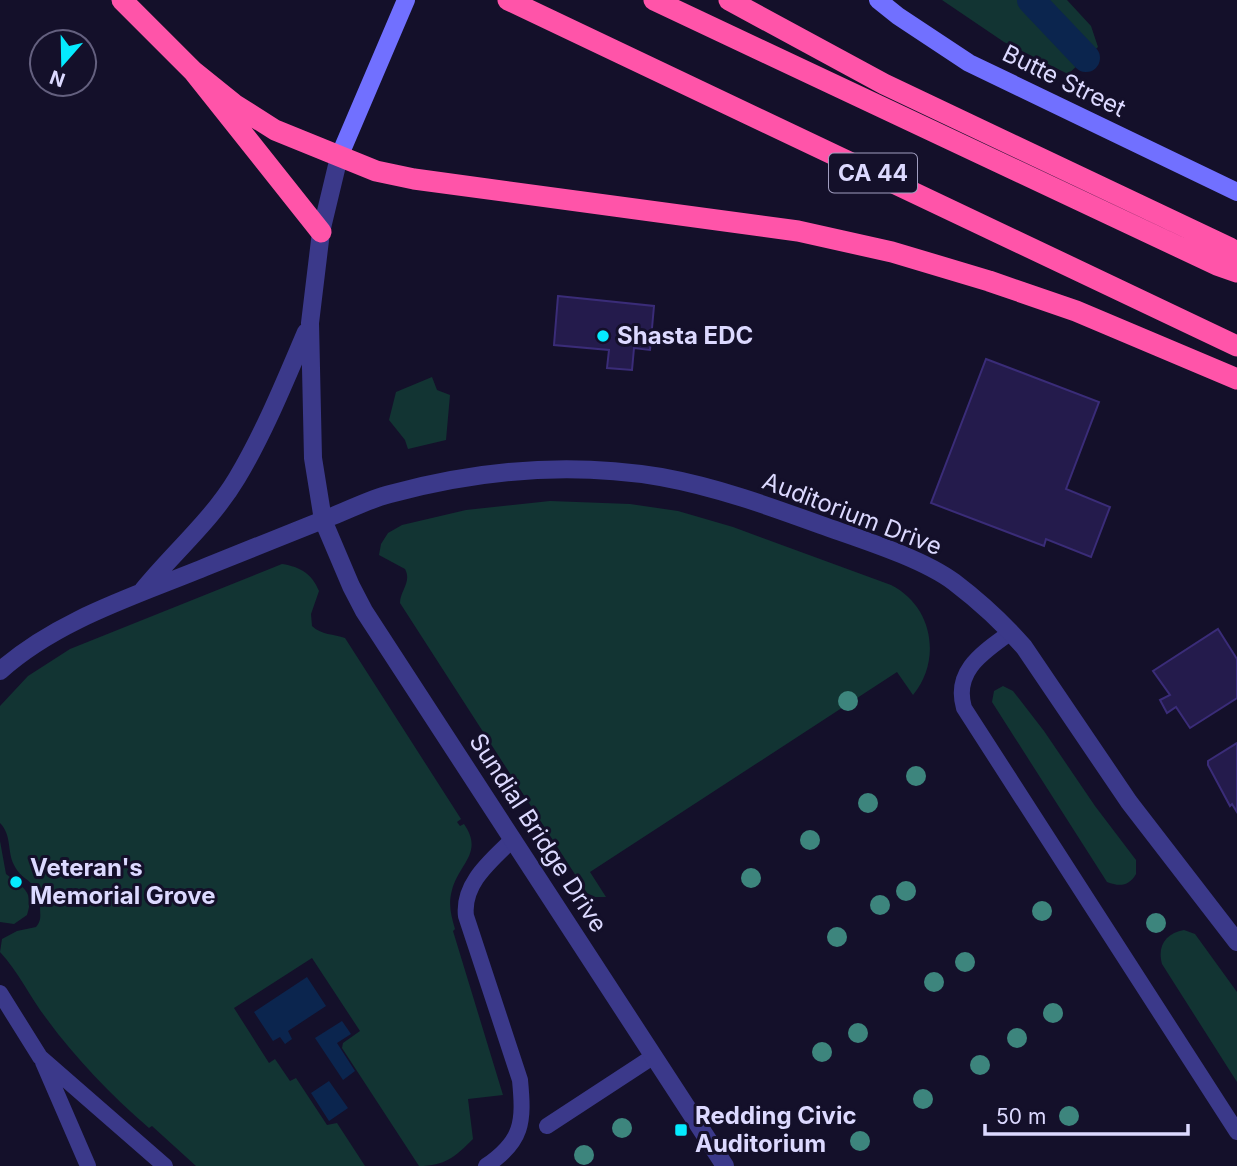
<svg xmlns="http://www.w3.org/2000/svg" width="1237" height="1166" viewBox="0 0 1237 1166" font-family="Inter,sans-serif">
  <rect width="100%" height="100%" fill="#14102a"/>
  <path fill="#123433" d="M942,0H1067L1091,26L1098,47L1068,74L1004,42Z
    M432,377L437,390L450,395L446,440L408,449L405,440L389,420L396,392Z
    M550,501L630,504L678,511L733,527L891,585C933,606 942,660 913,695L897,672L590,872L606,897H595L587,893L400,603C400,591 412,582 405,569L379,555L381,544L388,533L402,525L466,510Z
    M282,564C301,567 312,574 319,591L311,614L312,626C321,635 334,634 345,638L461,819L457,822L460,826L464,824C484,853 459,863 452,890C448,904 451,915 455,929L453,931L503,1095L468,1099L473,1139C455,1157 445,1166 419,1166L342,1048L343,1043L360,1031L312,958L234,1008L269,1063L275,1059L290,1081L296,1078L327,1125L337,1123L365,1166H196L152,1126L149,1128C111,1095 76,1059 46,1018C30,997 18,971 0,952L2,939L17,931L36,927C42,920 40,915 40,906C38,877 24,885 14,865C7,851 12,835 0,823V706L28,676L70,649Z
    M1003,686L1013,691L1044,731L1095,806L1136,860V874C1129,886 1120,887 1107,882L992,702L994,691Z
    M0,841L6,874C22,887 35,891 27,915L14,924L0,922Z
    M1184,930L1195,934L1237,992V1082L1162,964C1157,946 1166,933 1184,930Z"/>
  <path fill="#0b254e" d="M307,977L326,1006L288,1031L292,1039L285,1044L280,1037L273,1041L254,1012Z
    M342,1021L351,1034L337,1043L355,1071L343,1080L315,1038Z
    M329,1081L348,1108L329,1121L311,1093Z"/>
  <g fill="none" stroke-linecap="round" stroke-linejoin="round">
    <path stroke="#0b254e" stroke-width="28" d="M1031,0L1086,58"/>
  </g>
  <path fill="#241b4c" stroke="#3a2c78" stroke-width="2" d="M558,296L654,306L650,350L634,348L632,370L607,368L609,350L554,345Z
    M986,359L1099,402L1066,489L1110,507L1091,557L1046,539L1044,546L931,503Z
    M1218,629L1237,659V698L1190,728L1176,707L1167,713L1160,700L1170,695L1153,671Z
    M1237,743V812L1232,804L1230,806L1208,765V761Z"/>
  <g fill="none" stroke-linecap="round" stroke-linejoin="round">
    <path stroke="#3b398a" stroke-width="16" d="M1011,632C984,652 953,670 964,708L1237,1132
      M0,993L40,1057L165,1166
      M43,1062L88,1166
      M547,1126L654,1056
      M486,1166C523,1141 524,1122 520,1080L466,916C462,883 492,860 513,839"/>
    <path stroke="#3b398a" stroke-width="18" d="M339,157L321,232L310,323L313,458L323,520L351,586L364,611L725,1166
      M143,590C173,553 212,520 237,478C264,433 285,381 306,332
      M0,671C58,619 138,595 208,566C250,549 291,533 333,516C351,509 370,499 390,494C478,470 571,462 661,477C716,487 769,506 821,525C860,539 922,558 954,582C979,601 1003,623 1024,647L1129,802L1237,942"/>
    <path stroke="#7170ff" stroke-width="18" d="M878,0L898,16L969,63L1237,192
      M339,157L406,0"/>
    <path stroke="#ff54a9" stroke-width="21" d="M122,0L193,71L321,232
      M508,0L1237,346
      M654,0L1217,265L1237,272
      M729,0L884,84L1230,248L1237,254
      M193,71L234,104L275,130L376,171L414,179L798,231L892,252L989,281L1076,311L1237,379"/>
  </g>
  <g fill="#3d857d">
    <circle cx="848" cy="701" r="10"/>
    <circle cx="916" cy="776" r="10"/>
    <circle cx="868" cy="803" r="10"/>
    <circle cx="810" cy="840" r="10"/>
    <circle cx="751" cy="878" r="10"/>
    <circle cx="906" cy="891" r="10"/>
    <circle cx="880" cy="905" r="10"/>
    <circle cx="1042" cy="911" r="10"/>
    <circle cx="1156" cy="923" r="10"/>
    <circle cx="837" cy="937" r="10"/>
    <circle cx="965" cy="962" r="10"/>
    <circle cx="934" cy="982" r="10"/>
    <circle cx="1053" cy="1013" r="10"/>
    <circle cx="858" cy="1033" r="10"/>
    <circle cx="1017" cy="1038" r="10"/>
    <circle cx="822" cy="1052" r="10"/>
    <circle cx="980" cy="1065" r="10"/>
    <circle cx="923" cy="1099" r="10"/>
    <circle cx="1069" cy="1116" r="10"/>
    <circle cx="622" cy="1128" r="10"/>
    <circle cx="860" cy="1141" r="10"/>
    <circle cx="584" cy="1155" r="10"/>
  </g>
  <g fill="#05ebff" stroke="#14102a" stroke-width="2.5">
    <circle cx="603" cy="336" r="7"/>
    <circle cx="16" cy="882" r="7"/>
    <rect x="674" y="1123" width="14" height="14" rx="3.5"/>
  </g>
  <g text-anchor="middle" stroke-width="6" stroke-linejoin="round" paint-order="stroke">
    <rect fill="#14102a" stroke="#a09dbf" stroke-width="2" x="829" y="153.5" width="88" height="39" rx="5"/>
    <g font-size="23" font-weight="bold" fill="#dcd9ff">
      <text x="873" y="181">CA 44</text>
    </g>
    <g font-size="24" fill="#dcd9ff" stroke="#14102a">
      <text transform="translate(1064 81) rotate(26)" y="8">Butte Street</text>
      <text transform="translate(852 514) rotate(21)" y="8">Auditorium Drive</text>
      <text transform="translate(538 833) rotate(57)" y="8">Sundial Bridge Drive</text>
    </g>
    <g font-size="24" font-weight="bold" fill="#dcd9ff" stroke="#14102a" text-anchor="start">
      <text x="617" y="344">Shasta EDC</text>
      <text x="30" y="876">Veteran's<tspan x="30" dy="28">Memorial Grove</tspan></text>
      <text x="695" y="1124">Redding Civic<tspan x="695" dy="28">Auditorium</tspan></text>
    </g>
  </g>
  <g transform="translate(63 63) rotate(200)"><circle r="33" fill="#14102a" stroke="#64607f" stroke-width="2"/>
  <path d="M0-5L12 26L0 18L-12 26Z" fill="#05ebff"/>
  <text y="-10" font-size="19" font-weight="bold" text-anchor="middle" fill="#dcd9ff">N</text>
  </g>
  <path d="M985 1124v10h203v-10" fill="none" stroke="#dcd9ff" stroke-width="3.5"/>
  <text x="996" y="1124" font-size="21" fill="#dcd9ff" stroke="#14102a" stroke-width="5" paint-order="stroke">50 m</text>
</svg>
